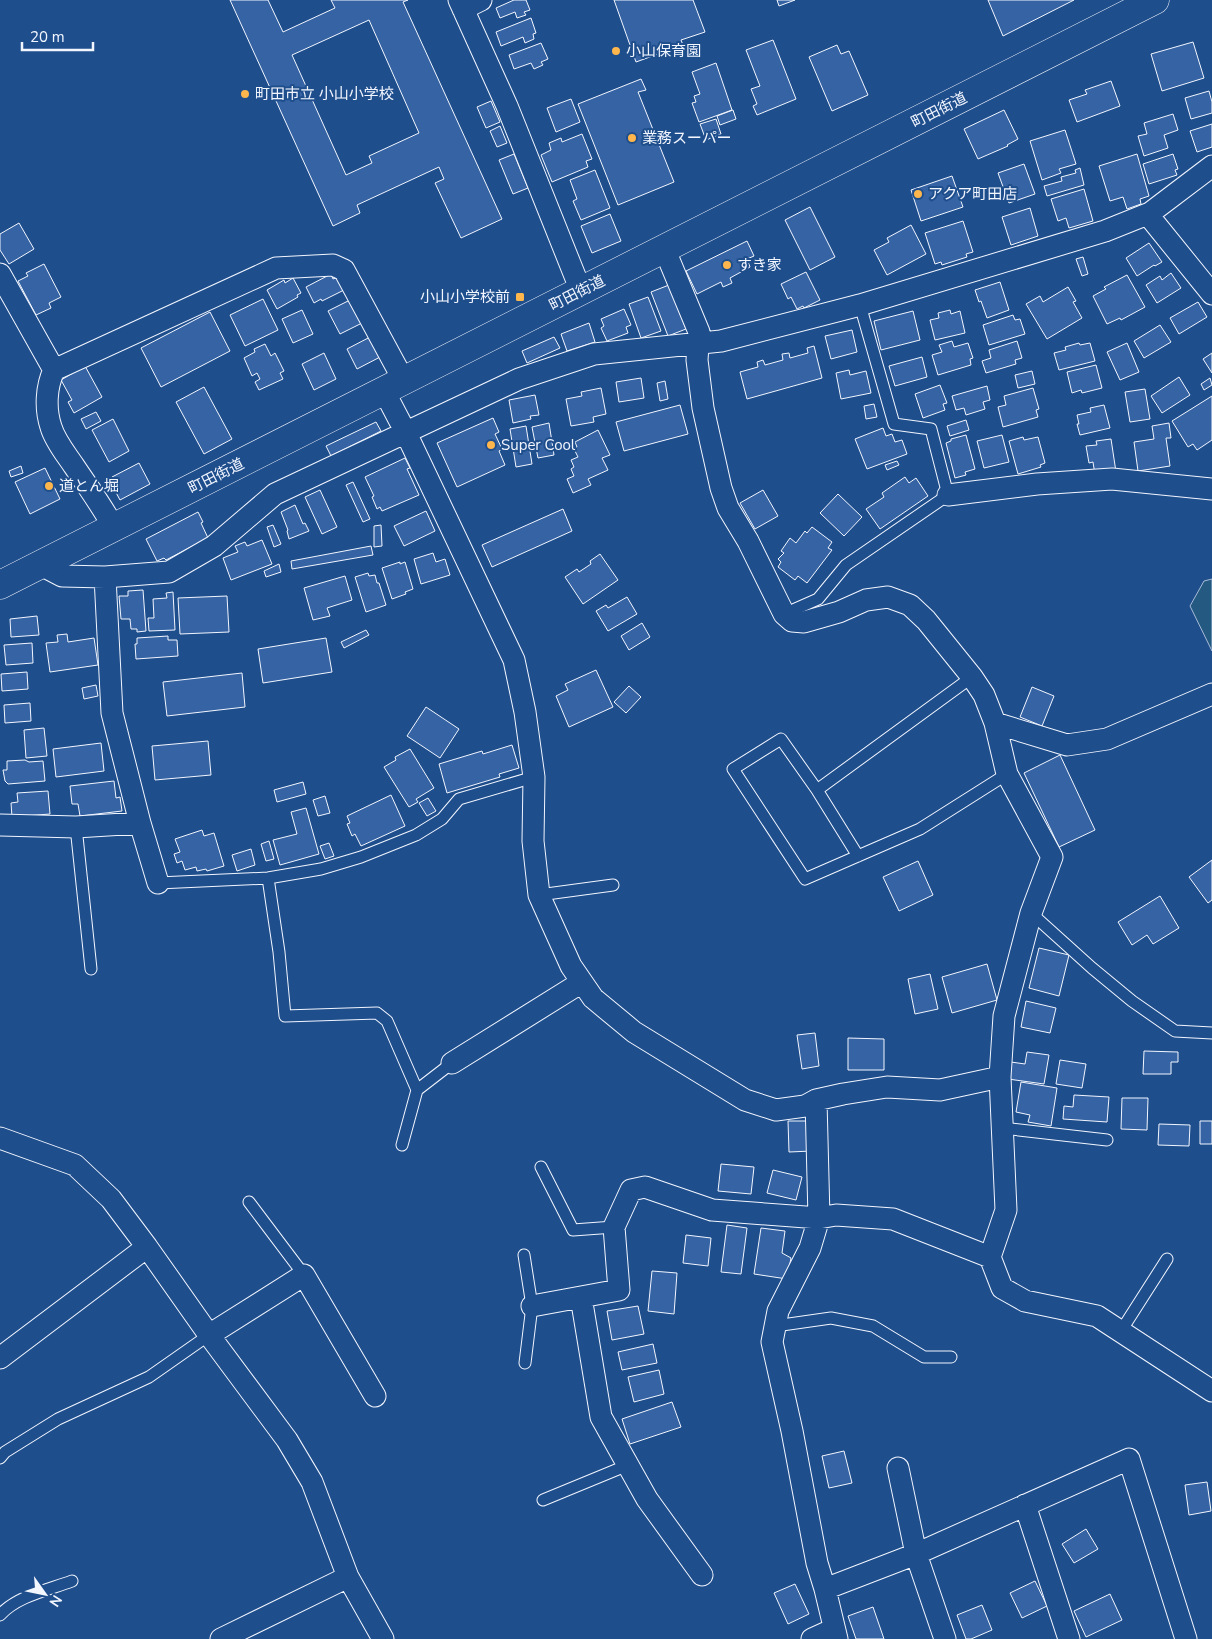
<svg xmlns="http://www.w3.org/2000/svg" width="1212" height="1639" viewBox="0 0 1212 1639" font-family="'Nunito Sans','Noto Sans JP',sans-serif">
  <rect width="100%" height="100%" fill="#1f4e8c"/>
  <path fill="#245a82" stroke="#a8bbd7" d="M1212,579V651L1190,606L1204,581Z"/>
  <path fill="#3563a3" stroke="#f2f6ff" fill-rule="evenodd" d="M230,0H268L283,32L335,8L331,0H408L403,2L502,219L461,238L435,183L444,179L439,167L357,205L360,213L333,226ZM369,20L419,133L369,156L372,163L346,175L292,55Z
    M514,0H526L530,10L524,12L526,15L517,18L515,12L500,18L496,8Z
    M614,0H693L705,32L681,40L683,45L636,62Z
    M777,0H795L779,6Z
    M988,0H1074L1003,36Z
    M531,18L536,33L533,34L534,39L525,43L523,37L501,46L496,32Z
    M773,40L796,99L757,115L753,106L757,104L751,89L760,86L746,50Z
    M1193,42L1204,78L1162,91L1151,54Z
    M541,43L548,59L541,62L543,65L534,69L531,63L514,69L509,55Z
    M837,45L841,54L849,51L868,95L832,111L809,57Z
    M716,63L732,110L699,122L692,103L696,102L694,96L700,94L692,72Z
    M641,79L646,90L638,92L674,182L618,205L578,104Z
    M1111,81L1120,106L1077,122L1069,100L1087,94L1085,90Z
    M1209,91L1212,102V113L1191,119L1185,98Z
    M571,99L580,122L556,132L547,108Z
    M491,101L500,122L486,128L477,107Z
    M733,110L736,119L720,125L717,116Z
    M1004,110L1018,139L1007,145L1008,146L978,159L964,129Z
    M1173,114L1178,130L1164,135L1168,148L1144,156L1138,136L1147,134L1144,123Z
    M716,119L721,134L706,140L700,124Z
    M1212,124V147L1197,152L1190,131Z
    M500,126L507,143L497,147L490,131Z
    M1065,130L1076,164L1059,169L1061,173L1042,180L1030,141Z
    M582,134L592,159L586,161L588,167L552,182L541,155L551,150L549,143L561,138L562,142Z
    M514,154L528,188L513,194L499,160Z
    M1137,154L1149,196L1140,199L1141,204L1127,209L1123,197L1110,201L1099,166Z
    M1173,154L1178,169L1175,170L1177,175L1149,184L1143,164Z
    M1024,164L1035,194L1009,203L998,173Z
    M1080,168L1084,185L1047,196L1044,186L1062,181L1061,177L1076,173L1075,170Z
    M595,170L610,208L581,220L573,201L577,199L570,180Z
    M952,176L963,207L921,221L911,190Z
    M1084,189L1093,221L1069,228L1066,218L1058,221L1051,199Z
    M810,207L835,257L810,270L785,220Z
    M1030,208L1038,236L1011,245L1002,217Z
    M610,214L621,241L592,253L581,226Z
    M963,221L973,252L966,254L967,257L942,265L941,262L935,264L925,233Z
    M19,223L34,249L9,264L0,250V234Z
    M911,225L926,254L887,275L874,250L889,242L887,238Z
    M747,241L754,256L747,259L750,267L730,278L732,283L723,287L721,282L697,294L686,271Z
    M1149,243L1162,262L1155,266L1154,265L1137,276L1126,258Z
    M1083,257L1088,274L1082,276L1076,259Z
    M44,264L61,297L49,303L51,308L36,315L18,281L28,276L26,273Z
    M806,272L820,300L804,308L803,306L797,309L791,297L788,299L781,284Z
    M1171,273L1181,288L1157,303L1146,285L1160,276L1162,280Z
    M331,274L333,279L338,277L344,290L322,301L321,299L314,303L306,287Z
    M1127,275L1145,307L1121,320L1120,318L1107,324L1093,296L1106,289L1104,287Z
    M293,278L301,293L297,295L298,297L277,309L267,290L284,280L285,283Z
    M1000,282L1009,310L987,318L981,301L979,302L975,290Z
    M669,285L686,329L668,336L651,292Z
    M1068,287L1076,301L1073,302L1082,318L1047,339L1026,304L1040,296L1043,302Z
    M648,297L661,331L641,338L629,304Z
    M263,299L278,330L245,346L230,315Z
    M352,299L364,322L340,334L328,311Z
    M1198,302L1207,317L1179,334L1170,318Z
    M624,309L631,325L626,327L628,333L607,341L601,328L604,326L601,319Z
    M302,310L313,334L293,343L282,319Z
    M950,310L951,314L960,311L965,333L935,340L930,320L939,318L938,313Z
    M913,311L920,340L881,350L874,321Z
    M210,312L230,351L161,387L141,348Z
    M1013,315L1015,320L1020,319L1025,334L989,345L983,325Z
    M589,323L595,342L567,351L561,334Z
    M1160,325L1171,342L1144,358L1134,341Z
    M852,330L857,352L831,359L825,336Z
    M372,336L382,356L357,369L347,349Z
    M554,337L560,348L527,363L522,351Z
    M952,341L954,347L968,343L973,358L970,359L971,365L938,375L932,355L942,352L939,345Z
    M1017,341L1022,358L1015,360L1016,364L986,373L982,361L991,358L989,350Z
    M1079,343L1080,345L1090,343L1095,361L1059,370L1054,353L1066,350L1065,347Z
    M1127,343L1139,372L1120,380L1107,352Z
    M265,344L271,356L275,353L284,371L280,373L283,379L259,390L255,382L260,379L257,373L252,376L244,358L255,352L254,349Z
    M814,346L822,378L747,399L740,372L758,367L757,362L763,360L765,365L783,360L782,354L789,353L790,358L808,353L807,348Z
    M324,353L336,379L314,390L302,364Z
    M1212,353V373L1203,359Z
    M922,357L927,377L895,386L889,366Z
    M1096,365L1102,388L1082,393L1081,390L1072,393L1067,372Z
    M85,366L102,397L74,413L68,402L72,400L61,380Z
    M849,370L850,375L866,371L871,393L841,399L836,373Z
    M1032,371L1035,384L1018,388L1015,375Z
    M1179,377L1190,395L1162,413L1151,396Z
    M641,378L644,398L619,402L616,382Z
    M1210,378L1212,385L1204,390L1201,384Z
    M665,381L668,399L660,401L657,383Z
    M940,385L947,403L943,404L945,410L923,418L915,394Z
    M987,386L990,400L983,402L985,409L966,415L964,408L956,410L952,396Z
    M204,387L232,439L204,454L176,402Z
    M601,388L606,414L593,417L594,422L571,426L566,399L582,396L581,392Z
    M1033,388L1039,409L1036,410L1038,417L1003,427L998,407L1006,405L1004,396Z
    M1145,389L1150,419L1130,422L1125,392Z
    M535,395L539,415L530,416L531,419L513,423L509,400Z
    M1212,396V440L1197,450L1193,444L1188,447L1172,421Z
    M874,404L877,417L866,419L864,406Z
    M680,405L688,434L624,451L616,422Z
    M1104,405L1110,428L1080,435L1077,424H1079L1077,415L1091,412L1090,408Z
    M96,412L101,421L86,429L81,419Z
    M493,418L499,432L495,434L502,449L499,451L505,465L457,487L437,443Z
    M113,419L129,451L109,462L92,430Z
    M966,420L969,430L950,436L947,426Z
    M376,422L381,431L331,456L326,446Z
    M549,423L554,455L538,458L532,427Z
    M1169,423L1171,438H1166L1170,466L1138,471L1134,442L1154,439L1152,426Z
    M526,426L532,464L516,467L510,429Z
    M883,428L886,436L892,434L895,442L902,440L907,454L867,469L855,439Z
    M598,430L610,455L602,458L608,470L588,479L591,485L573,493L567,479L574,476L571,469L574,467L571,460L578,457L574,449L577,447L575,442Z
    M966,435L975,469L965,472L966,475L955,478L946,443L951,441V439Z
    M1002,435L1009,462L984,468L977,441Z
    M1023,437L1024,440L1038,437L1045,463L1040,465L1041,467L1018,474L1009,441Z
    M1111,439L1116,472L1095,475L1093,462L1089,463L1086,446L1097,445L1096,441Z
    M405,458L410,468L407,469L419,495L382,511L380,507L377,509L372,497L374,496L365,477Z
    M897,461L899,465L887,470L885,465Z
    M139,463L150,484L120,500L113,487L117,485L112,477Z
    M21,466L23,473L11,477L9,471Z
    M45,468L60,499L30,514L15,482Z
    M905,477L909,483L916,478L928,496L880,529L866,509L884,497L882,493Z
    M353,482L370,519L363,522L346,485Z
    M320,490L337,527L322,534L305,497Z
    M763,490L778,516L755,529L740,503Z
    M838,494L862,517L844,536L820,513Z
    M295,505L303,524L305,523L309,531L289,539L287,531L288,530L281,512Z
    M563,509L572,531L492,567L482,545Z
    M426,511L435,531L404,546L394,526Z
    M198,512L203,522L201,523L208,538L166,560L164,558L157,561L146,539Z
    M273,525L281,544L274,547L267,527Z
    M381,525L382,546L374,547V526Z
    M812,527L832,542L828,548L832,550L807,583L798,576L795,580L778,567L781,562L778,559L784,553L781,551L790,538L796,543L805,531L807,533Z
    M262,540L272,564L231,580L223,558L238,552L235,546L245,542L247,546Z
    M371,546L373,555L292,569L291,561Z
    M433,553L436,562L445,559L450,575L421,584L414,559Z
    M600,554L618,580L583,604L565,577L577,569L579,572L591,564L590,561Z
    M400,562V564L405,562L413,589L405,592L406,594L392,599L382,568Z
    M279,564L281,572L266,577L264,571Z
    M368,573L369,576L375,575L377,583H379L386,605L366,612L355,577Z
    M345,576L352,600L327,608L330,616L313,620L304,588Z
    M143,590L146,631L137,632V629H131L130,619H121L119,596H128V591Z
    M173,592L175,630L149,631L148,618H154L153,599L167,598L166,593Z
    M227,596L229,632L180,634L178,598Z
    M627,597L637,614L608,631L596,611L606,605L608,608Z
    M37,616L39,635L11,637L10,619Z
    M642,623L650,637L629,650L621,636Z
    M366,630L369,635L344,648L341,642Z
    M67,634L68,642L94,638L98,665L50,672L46,643L58,642L57,635Z
    M168,636V640H177L178,656L136,659L135,644H137V638Z
    M326,638L332,672L263,683L258,649Z
    M32,643L33,663L6,665L4,645Z
    M596,670L613,707L569,727L556,696L568,690L565,684Z
    M27,672L28,689L2,691L1,674Z
    M242,673L245,707L167,716L163,682Z
    M96,685L98,696L84,699L82,688Z
    M629,686L641,697L626,713L614,702Z
    M1032,687L1054,696L1042,726L1020,717Z
    M30,703L31,721L5,723L4,705Z
    M426,707L459,729L440,758L407,736Z
    M44,728L47,756L26,758L24,730Z
    M208,741L211,775L155,780L152,746Z
    M101,743L104,771L56,777L53,749Z
    M512,745L519,768L499,774L500,777L447,793L439,764L482,751L483,754Z
    M410,749L434,788L416,799L418,802L409,807L384,767L396,760L395,757Z
    M1060,755L1095,830L1059,847L1024,773Z
    M25,760L29,762L43,761L45,781L8,784L5,781L3,770H7V761Z
    M114,781L116,798L120,797L122,811L80,816L78,804H72L70,786Z
    M303,782L306,794L277,802L274,790Z
    M48,791L50,814L12,817L11,803L18,802L17,793Z
    M391,795L405,826L361,846L355,834L352,836L347,824L350,823L347,816Z
    M325,796L330,813L318,816L313,800Z
    M428,798L436,811L427,816L419,803Z
    M306,808L319,854L280,865L273,840L297,834L291,812Z
    M202,830L204,836L214,833L224,866L207,871L206,869L197,871L196,867L185,870L182,861L177,863L174,854L180,852L175,839Z
    M269,841L274,859L266,861L261,844Z
    M329,843L334,856L325,859L320,846Z
    M251,849L255,865L237,871L232,855Z
    M1212,860V900L1208,903L1189,877Z
    M918,861L933,895L899,911L883,877Z
    M1160,896L1179,928L1153,944L1147,935L1132,945L1118,922Z
    M1039,948L1069,955L1059,996L1029,988Z
    M987,964L997,1000L952,1013L942,977Z
    M930,974L938,1009L915,1014L908,979Z
    M1026,1001L1056,1008L1050,1033L1021,1027Z
    M815,1033L819,1066L802,1069L797,1035Z
    M848,1038L884,1039V1070H848Z
    M1144,1051L1178,1052V1062H1171V1074H1143Z
    M1027,1052L1049,1055L1044,1084L1008,1079L1011,1062L1025,1064Z
    M1060,1060L1086,1064L1082,1088L1056,1084Z
    M1021,1082L1057,1088L1051,1126L1028,1122L1030,1115L1016,1112Z
    M1074,1095L1109,1097L1107,1122L1063,1119L1064,1106L1073,1107Z
    M1122,1098H1148L1147,1130L1121,1129Z
    M788,1121H811L812,1151L789,1152Z
    M1200,1121H1212V1144H1200Z
    M1159,1124L1190,1125L1189,1146L1158,1145Z
    M721,1164L754,1167L751,1194L718,1191Z
    M773,1170L802,1177L796,1200L767,1193Z
    M727,1225L747,1228L741,1274L721,1272Z
    M761,1228L785,1231L782,1253L791,1258L787,1279L754,1274Z
    M686,1235L711,1238L708,1266L683,1263Z
    M652,1271L677,1273L674,1314L648,1311Z
    M638,1306L644,1334L612,1340L607,1311Z
    M653,1344L657,1363L622,1370L618,1352Z
    M659,1370L664,1394L634,1402L628,1377Z
    M672,1402L681,1427L630,1444L622,1419Z
    M844,1451L852,1483L829,1488L822,1456Z
    M1207,1482L1211,1511L1189,1515L1185,1485Z
    M1086,1529L1098,1549L1074,1563L1062,1544Z
    M1035,1581L1047,1606L1022,1618L1010,1593Z
    M795,1584L809,1614L788,1624L774,1593Z
    M1110,1594L1122,1620L1086,1637L1074,1611Z
    M982,1605L992,1630L971,1639H966L957,1615Z
    M873,1607L884,1639H856L848,1616Z"/>
  <g fill="none" stroke-linecap="round" stroke-linejoin="round">
    <defs>
      <path id="lane" d="M784,614L818,599L846,565L948,495L931,429L894,424L860,305
        M972,677L817,790L781,739L733,769L805,879L920,829L1007,774
        M817,790L858,856
        M76,827L91,969
        M268,878L279,952L285,1016L377,1013L387,1021L417,1090
        M158,883L268,878L321,869L361,857L416,835L442,819L459,799L534,777
        M539,895L613,885
        M1031,913L1092,968L1132,1001L1175,1031L1212,1033
        M1002,1128L1107,1140
        M402,1145L417,1090L452,1063
        M541,1167L573,1230L614,1227
        M249,1202L304,1275
        M524,1255L532,1306L525,1363
        M775,1326L831,1318L873,1326L924,1357H951
        M1121,1331L1167,1259
        M0,1458L5,1452L58,1419L149,1377L209,1335
        M543,1500L628,1465
        M0,1615C17,1596 48,1590 72,1581"/>
      <path id="street" d="M459,0L507,106L581,291
        M463,9L481,0
        M1150,213L1153,221L1212,294
        M664,248L699,332L697,360L703,408L721,488L728,508L748,541L784,614L792,621L804,622L839,612L866,600L888,597L910,605L926,620L972,677L984,695L995,723L1007,774L1052,857L1031,913L1004,1016L1000,1077L1006,1210L990,1257L893,1219L836,1215L819,1218L810,1248L778,1311L772,1342L792,1431L817,1563L825,1589L837,1639
        M0,274L54,370C46,387 45,409 51,427C55,441 66,454 74,466C88,487 102,506 114,528
        M54,370L276,268L333,265L344,270L404,381
        M384,391L406,433L514,660L525,712L534,777L533,841L539,895L571,966L593,998L634,1032L745,1100L776,1110L805,1106L816,1100L843,1094L887,1087L940,1090L1000,1077
        M948,495L1037,484L1112,479L1212,489
        M41,565L62,576L105,577L169,572L214,546L275,494L519,379L594,354L721,341L860,305L1105,231L1150,213L1212,166
        M105,577L112,713L140,823
        M995,723L1067,745L1107,739L1212,694
        M0,825L76,827L140,823L158,883
        M452,1063L582,982
        M0,1138L75,1165L111,1199L147,1247L209,1335L287,1440L312,1482L348,1577L383,1639
        M990,1257L1002,1288L1025,1301L1097,1316L1212,1391
        M581,1297L601,1417L647,1499L702,1575
        M532,1306L619,1290L614,1227L631,1190L645,1187L712,1210L819,1218L816,1100
        M209,1335L304,1275L375,1396
        M0,1358L147,1247
        M898,1468L916,1554L945,1639
        M1025,1505L1069,1639
        M825,1589L916,1554L1129,1459L1186,1639
        M221,1639L348,1577
        M812,1639L834,1629"/>
      <path id="primary" d="M0,585L1155,0"/>
    </defs>
    <use href="#lane" stroke="#f2f6ff" stroke-width="13"/>
    <use href="#street" stroke="#f2f6ff" stroke-width="23"/>
    <use href="#primary" stroke="#f2f6ff" stroke-width="29"/>
    <use href="#lane" stroke="#1f4e8c" stroke-width="11"/>
    <use href="#street" stroke="#1f4e8c" stroke-width="21"/>
    <use href="#primary" stroke="#1f4e8c" stroke-width="28"/>
  </g>
  <g fill="#ffb74d" stroke="#1f4e8c" stroke-width="2">
    <circle cx="616" cy="51" r="5"/>
    <circle cx="245" cy="94" r="5"/>
    <circle cx="632" cy="138" r="5"/>
    <circle cx="918" cy="194" r="5"/>
    <circle cx="727" cy="265" r="5"/>
    <rect x="515" y="292" width="10" height="10" rx="2.5"/>
    <circle cx="491" cy="445" r="5"/>
    <circle cx="49" cy="486" r="5"/>
  </g>
  <g text-anchor="middle" stroke-width="4" stroke-linejoin="round" paint-order="stroke">
    <g font-size="15" fill="#f2f6ff" stroke="#1f4e8c" text-anchor="start">
      <text x="626" y="56">小山保育園</text>
      <text x="255" y="99">町田市立 小山小学校</text>
      <text x="642" y="143">業務スーパー</text>
      <text x="928" y="199">アクア町田店</text>
      <text x="737" y="270">すき家</text>
      <text x="510" y="302" text-anchor="end">小山小学校前</text>
      <text x="501" y="450">Super Cool</text>
      <text x="59" y="491">道とん堀</text>
    </g>
    <g font-size="15" fill="#f2f6ff" stroke="#1f4e8c">
      <text transform="translate(939 110) rotate(-27)" y="5">町田街道</text>
      <text transform="translate(577 293) rotate(-27)" y="5">町田街道</text>
      <text transform="translate(216 476) rotate(-27)" y="5">町田街道</text>
    </g>
  </g>
  <g transform="translate(45 1594) rotate(123)" stroke="#1f4e8c" stroke-width="4" paint-order="stroke">
  <path d="M0-4L9 19L0 12L-9 19Z" fill="#f2f6ff"/>
  <text y="-8" font-size="14" font-weight="bold" text-anchor="middle" fill="#f2f6ff">N</text>
  </g>
  <path d="M22 42v8h71v-8" fill="none" stroke="#f2f6ff" stroke-width="2.5"/>
  <text x="30" y="42" font-size="15" fill="#f2f6ff" stroke="#1f4e8c" stroke-width="4" paint-order="stroke">20 m</text>
</svg>
